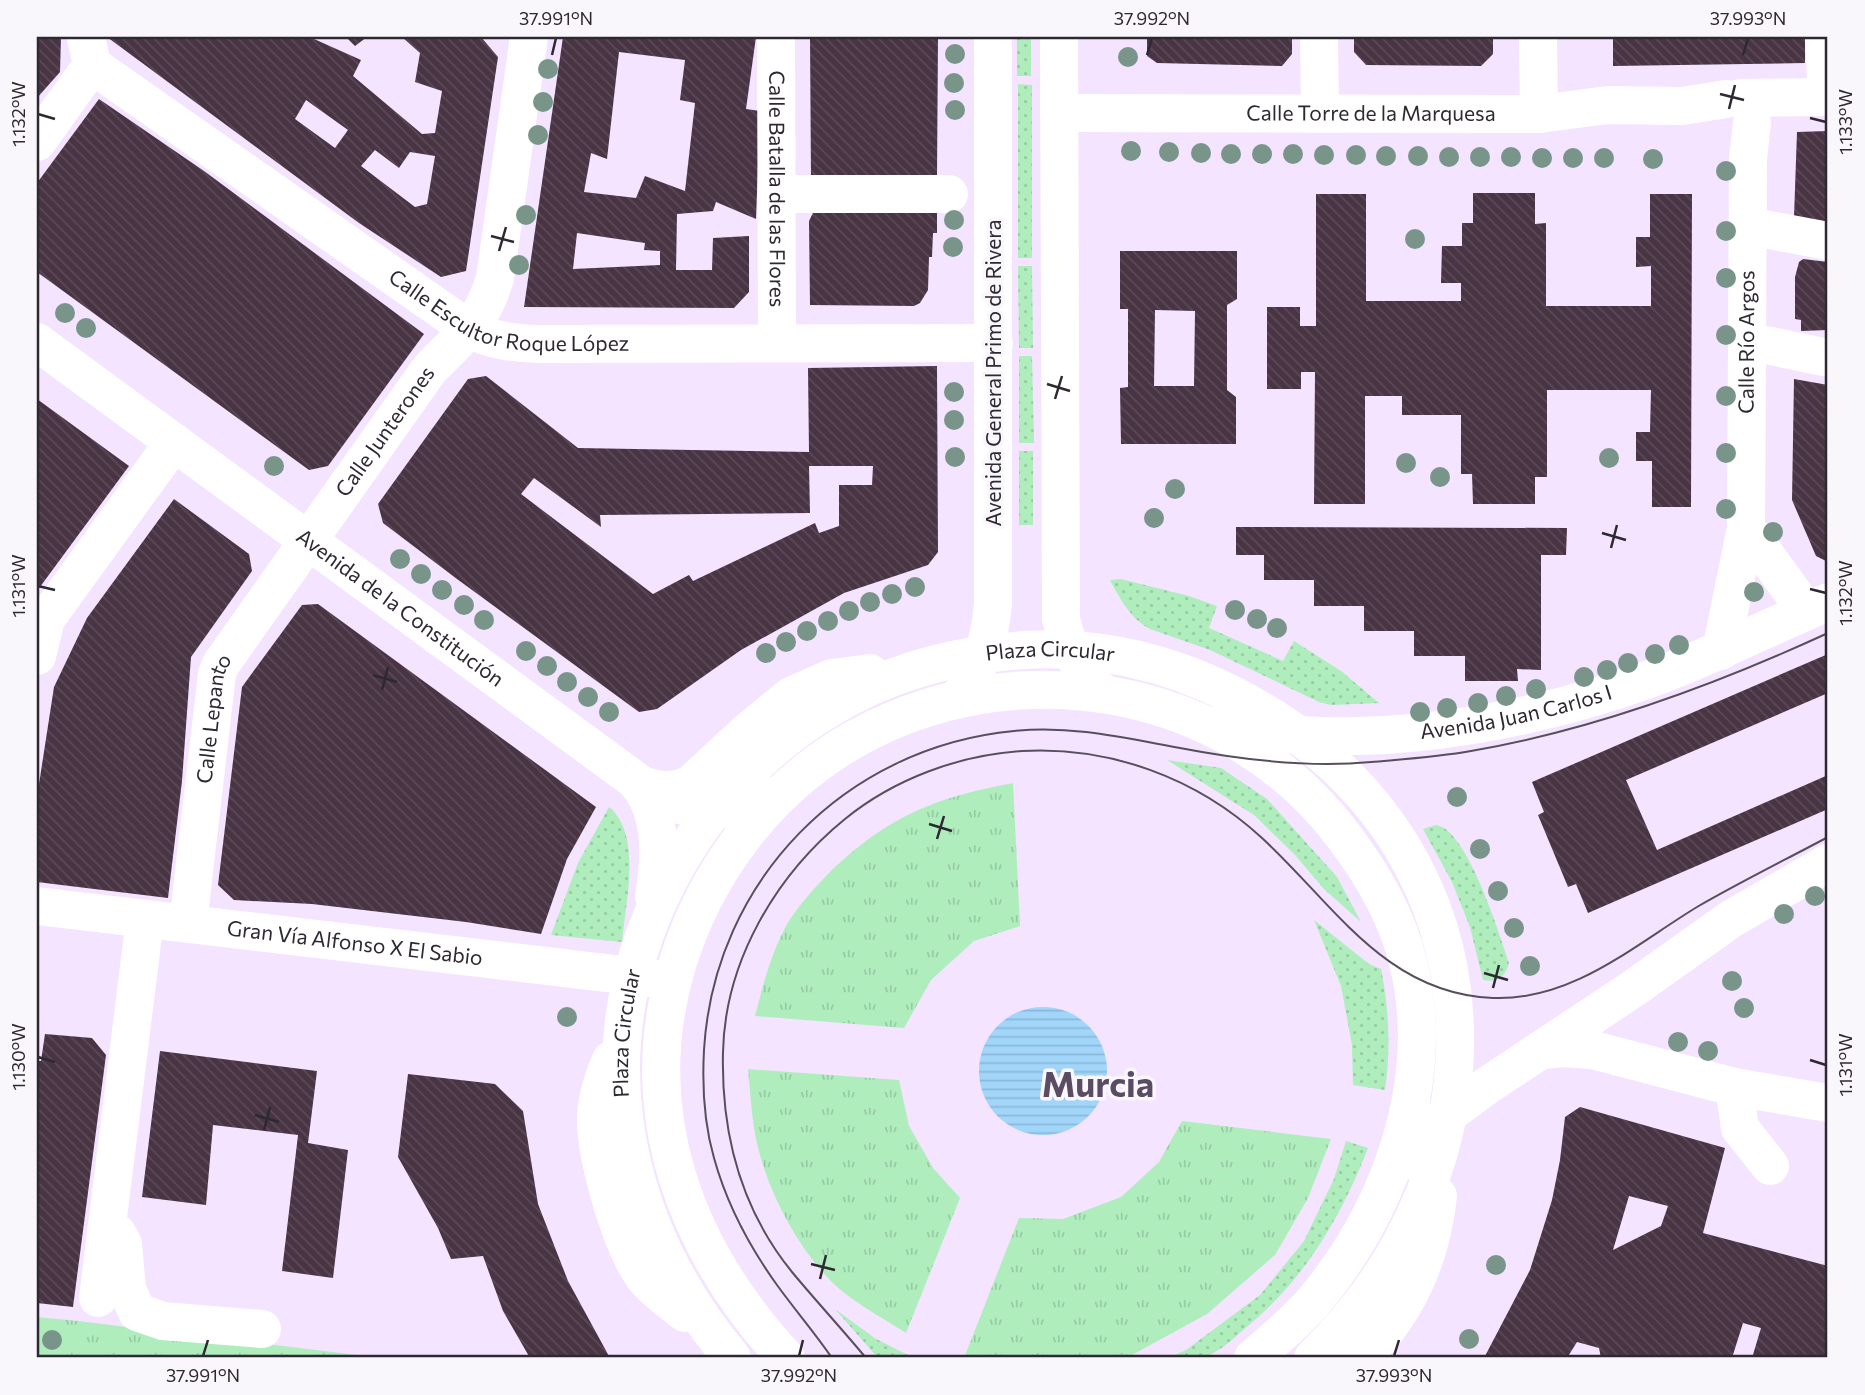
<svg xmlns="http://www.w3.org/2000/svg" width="1865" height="1395" viewBox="0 0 1865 1395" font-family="Commissioner,sans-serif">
  <defs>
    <pattern id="grass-dots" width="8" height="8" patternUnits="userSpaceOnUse" patternTransform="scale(1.75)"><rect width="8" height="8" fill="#afedbd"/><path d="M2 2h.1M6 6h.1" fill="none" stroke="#97cba3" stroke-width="1.8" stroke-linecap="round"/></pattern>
    <pattern id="park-tufts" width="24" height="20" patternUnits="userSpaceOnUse" patternTransform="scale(1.75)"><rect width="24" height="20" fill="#afedbd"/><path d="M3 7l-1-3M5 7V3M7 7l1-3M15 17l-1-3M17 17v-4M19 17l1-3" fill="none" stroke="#97cba3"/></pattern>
    <pattern id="water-rules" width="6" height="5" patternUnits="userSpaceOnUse" patternTransform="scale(1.75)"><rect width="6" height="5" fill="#a1d6fa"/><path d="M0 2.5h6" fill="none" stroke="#8bb8d7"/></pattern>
    <pattern id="building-back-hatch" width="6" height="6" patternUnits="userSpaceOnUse" patternTransform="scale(1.75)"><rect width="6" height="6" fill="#493444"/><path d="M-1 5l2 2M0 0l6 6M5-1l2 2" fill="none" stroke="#5b4957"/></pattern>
  </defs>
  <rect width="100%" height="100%" fill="#f4e4ff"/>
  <path fill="url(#grass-dots)" d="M1017,37H1031V76H1017Z
    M1018,84L1032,85V258H1018Z
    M1018,266H1032L1033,348H1019Z
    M1019,356H1032L1034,443H1019Z
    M1019,451H1033V525H1019Z
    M1121,579L1189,596L1217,606L1209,628L1283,661L1294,641L1341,671L1379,703L1331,705L1319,702L1210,650L1150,629C1131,619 1120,599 1110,580Z
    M1167,760L1221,768L1267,799L1337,877L1361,922L1324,889L1295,855L1254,815Z
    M609,807C643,835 625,904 622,942L551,935L578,863Z
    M1436,825C1467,829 1499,933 1509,963C1506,976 1497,983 1483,980L1470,927L1452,882L1423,829Z
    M1314,920L1369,964L1381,969C1389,1009 1391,1049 1385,1090L1353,1085L1352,1045L1341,986Z
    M1346,1141L1368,1148C1341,1217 1306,1277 1249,1325C1236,1336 1221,1351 1205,1357C1195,1361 1178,1358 1168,1358L1186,1350L1260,1295L1304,1241L1334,1179Z
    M835,1309L876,1339L914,1358H878Z"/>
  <path fill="url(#park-tufts)" d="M1013,783L1020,926L974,941L931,980L904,1028L755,1016C763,985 771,954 786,926C796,908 812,891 826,876C885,818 932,798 1013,783Z
    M748,1069L899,1080L909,1126L933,1168L960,1198L906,1333C880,1316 848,1300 827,1277C792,1239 762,1180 754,1128C751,1109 750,1089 748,1069Z
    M1182,1121L1331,1139L1308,1198L1275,1255L1207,1314L1132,1355L1116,1358H964L1019,1218L1063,1219L1121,1197L1159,1162Z
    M37,1317L78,1321L382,1358H37Z"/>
  <path fill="url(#water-rules)" d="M979 1071a64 64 0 1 1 128 0a64 64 0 1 1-128 0Z"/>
  <path fill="url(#building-back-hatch)" fill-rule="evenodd" d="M37,37H61L60,72L37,98Z
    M107,37H318L314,39L361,60L353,76L422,134L435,133L442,91L415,82L420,53L402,37H481L498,57L466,271L441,277L359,223ZM306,100L348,130L335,148L295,119ZM375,150L399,168L410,152L435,156L427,204L415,207L361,166Z
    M346,37H367L355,46Z
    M563,37H756L746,109L760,111L756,219L716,202L713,211L677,214L676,270H712L713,238L749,236V292L734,308L524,307ZM619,52L685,60L680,100L695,103L685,191L645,176L636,198L584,192L591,153L607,159ZM577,233L645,243L644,250L660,251V265L573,269Z
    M810,37H938L937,177L811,180Z
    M1147,37H1292V54L1282,66L1157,63L1147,56Z
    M1354,37H1493V54L1481,66L1366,65L1354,52Z
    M1613,37H1805V63L1613,66Z
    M99,99L204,171L424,334L328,466L309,470L37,272V183Z
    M1828,131V224L1794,217L1797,132Z
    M1473,193H1535V224L1546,223V306H1651V266L1636,267V237H1650V194H1692L1691,507H1652V461H1636V432H1650L1651,390H1547V477H1535V504H1473L1472,474H1461V415H1402V396H1365V504H1314L1315,372H1301V389H1267V307H1300V326H1316V194H1366V301H1461V283H1441L1442,246H1462V223H1473Z
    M937,208V233H933L932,257H929L928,290L920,303L914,306L810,305L809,221L813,213Z
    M1120,251H1237V299L1227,305V390L1236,397V444H1121L1120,388L1128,387V309H1120ZM1155,310L1195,311L1194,386H1154Z
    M1803,259L1828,262V330L1801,331V320L1795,319V277L1799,262Z
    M937,366L938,552L928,565L844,593L741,650L657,709L639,712L457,579L383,523L378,504L468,379L486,376L578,448L809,452L808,368ZM809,466H873L872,485H839V526L819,533L815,523L693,581L689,575L653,594L521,494L534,478L601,527L600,515L810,513Z
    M1794,379L1828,385V562L1816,556L1792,500Z
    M37,399L129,466L37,591Z
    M174,499L249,554L252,571L191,657L182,781L168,898L37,882V797L54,687L87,618Z
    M1236,527L1567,528L1566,555H1541V670L1517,669L1518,681H1465V656H1414V631H1364V606H1314V580H1264V555H1236Z
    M318,604L596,807L567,859L541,934L466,922L312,904L234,900L218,885L242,687L302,605Z
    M1828,654V693L1626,780L1657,850L1828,775V809L1588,913L1576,884L1568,887L1538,815L1544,812L1532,782Z
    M45,1034L92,1038L106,1055L73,1307L37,1303V1061H41Z
    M160,1051L317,1071L308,1143L348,1150L333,1278L282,1271L298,1135L213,1125L206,1205L142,1197Z
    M408,1074L495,1084L523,1111L538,1204L568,1281L610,1358H530L503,1311L483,1256L451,1259L438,1228L398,1157Z
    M1580,1107L1725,1148L1703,1233L1828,1266V1358H1752L1761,1328L1743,1323L1732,1358H1601L1599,1348L1577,1342L1567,1358H1484L1530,1270L1552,1200L1560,1160L1565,1117ZM1629,1196L1668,1206L1661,1226L1613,1250Z"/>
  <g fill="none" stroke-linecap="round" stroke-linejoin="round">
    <g stroke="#fff" stroke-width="38">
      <path id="s1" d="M776,37L777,343"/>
      <path d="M1319,37L1320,113"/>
      <path d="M1538,37L1539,114"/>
      <path d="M1824,37L1827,97"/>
      <path id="s2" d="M92,65L470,330C494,341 514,343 539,344L994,343"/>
      <path d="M1740,98L1828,97"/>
      <path id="s3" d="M1059,113L1539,114L1608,105L1682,106L1726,99"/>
      <path d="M37,142L92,65L86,37"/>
      <path d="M777,194H949"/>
      <path d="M1748,226L1828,241"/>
      <path d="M1747,341L1828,358"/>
      <path id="s4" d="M1746,528L1748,158L1752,123"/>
      <path d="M1721,651L1746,528L1806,611"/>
      <path d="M37,656L46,619L174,442"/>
      <path d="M638,784C658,791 672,793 691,784L746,733L791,696L832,678L870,673"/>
      <path d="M638,784C663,814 660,860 654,897"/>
      <path id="s5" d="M37,906L657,979"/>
      <path id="s6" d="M188,923L217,674L221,664L429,370C462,335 480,327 495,278L529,37"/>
      <path d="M1539,1051L1562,1048L1593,1050L1734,1087L1828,1103"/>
      <path d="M611,1060C603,1078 597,1097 596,1117C595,1156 621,1246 644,1277C655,1291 671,1302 685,1313"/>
      <path d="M1734,1087L1740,1128L1770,1166"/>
      <path d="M117,1233L123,1244L127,1289L137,1312L163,1321L262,1329"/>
      <path d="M98,1298L145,919"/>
      <path id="s7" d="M732,1358C637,1244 594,1097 639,952C671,851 737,764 828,709C887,673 956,654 1025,650C1110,645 1187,667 1260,710C1510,857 1511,1166 1313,1358"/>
      <path d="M1362,1358C1407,1312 1431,1260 1438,1196"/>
    </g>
    <g stroke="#fff" stroke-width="38">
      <path d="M1059,37L1061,619C1068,649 1080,674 1104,694"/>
      <path id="s8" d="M37,342L654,794C690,815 744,815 781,793"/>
      <path d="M956,700C981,674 990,639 993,604V37"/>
      <path id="s9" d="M1220,724C1360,754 1525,725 1658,676C1716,654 1771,626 1828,602"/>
      <path d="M1399,1163L1424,1132L1488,1085L1634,988L1731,919L1828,863"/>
      <path d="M786,1358C685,1249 633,1112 677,965C704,876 763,795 843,746C1007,646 1229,681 1345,838C1373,875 1397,916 1408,962C1437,1080 1391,1209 1314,1301C1296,1322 1274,1340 1253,1358"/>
    </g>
    <path stroke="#584f5d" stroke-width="2" d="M832,1358C815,1333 795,1310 777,1285C749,1246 727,1205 714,1158C704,1123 702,1086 704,1050C714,881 845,747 1014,731C1071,725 1125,738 1180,748C1242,760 1308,768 1371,762C1405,759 1438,757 1471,751C1594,730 1715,685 1828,633
      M866,1358C842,1329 816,1301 792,1272C740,1208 721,1132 723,1052C725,961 776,875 845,819C894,779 959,755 1022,751C1110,746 1197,778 1262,838C1333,903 1385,994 1493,998C1572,1001 1633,946 1697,907C1740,882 1785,860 1828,837"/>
  </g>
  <g fill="#79958a">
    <circle cx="955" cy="54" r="10"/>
    <circle cx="1128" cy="57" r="10"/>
    <circle cx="548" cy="69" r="10"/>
    <circle cx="954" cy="83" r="10"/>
    <circle cx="543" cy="102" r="10"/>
    <circle cx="955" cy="110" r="10"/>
    <circle cx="538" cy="135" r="10"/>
    <circle cx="1131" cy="151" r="10"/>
    <circle cx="1169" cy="152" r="10"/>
    <circle cx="1201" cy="153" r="10"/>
    <circle cx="1231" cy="154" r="10"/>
    <circle cx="1262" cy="154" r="10"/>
    <circle cx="1293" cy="154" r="10"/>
    <circle cx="1324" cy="155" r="10"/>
    <circle cx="1356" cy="155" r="10"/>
    <circle cx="1386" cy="156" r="10"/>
    <circle cx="1418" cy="156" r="10"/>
    <circle cx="1449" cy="157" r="10"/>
    <circle cx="1480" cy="157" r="10"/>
    <circle cx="1511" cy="157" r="10"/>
    <circle cx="1542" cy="158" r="10"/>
    <circle cx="1573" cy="158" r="10"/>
    <circle cx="1604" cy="158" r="10"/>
    <circle cx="1653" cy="159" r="10"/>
    <circle cx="1726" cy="171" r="10"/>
    <circle cx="526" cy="215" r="10"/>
    <circle cx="954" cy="220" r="10"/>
    <circle cx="1726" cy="231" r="10"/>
    <circle cx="1415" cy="239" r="10"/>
    <circle cx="953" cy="247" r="10"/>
    <circle cx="519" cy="265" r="10"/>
    <circle cx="1726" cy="278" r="10"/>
    <circle cx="65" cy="313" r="10"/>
    <circle cx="86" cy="328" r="10"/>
    <circle cx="1726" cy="335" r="10"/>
    <circle cx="954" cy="392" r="10"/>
    <circle cx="1726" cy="396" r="10"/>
    <circle cx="954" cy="420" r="10"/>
    <circle cx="1726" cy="453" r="10"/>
    <circle cx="955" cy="457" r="10"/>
    <circle cx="1609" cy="458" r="10"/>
    <circle cx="1406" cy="463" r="10"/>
    <circle cx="274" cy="466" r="10"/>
    <circle cx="1440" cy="477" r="10"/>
    <circle cx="1175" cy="489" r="10"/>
    <circle cx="1726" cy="509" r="10"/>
    <circle cx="1154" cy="518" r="10"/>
    <circle cx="1773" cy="532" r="10"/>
    <circle cx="400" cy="559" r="10"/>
    <circle cx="421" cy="574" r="10"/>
    <circle cx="915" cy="587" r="10"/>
    <circle cx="442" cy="590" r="10"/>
    <circle cx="1754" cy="592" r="10"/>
    <circle cx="892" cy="594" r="10"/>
    <circle cx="870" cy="602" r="10"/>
    <circle cx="464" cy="605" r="10"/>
    <circle cx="1235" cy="610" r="10"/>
    <circle cx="849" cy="611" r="10"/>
    <circle cx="1257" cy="619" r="10"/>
    <circle cx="484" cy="620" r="10"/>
    <circle cx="828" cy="621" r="10"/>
    <circle cx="1277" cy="628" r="10"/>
    <circle cx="807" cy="631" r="10"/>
    <circle cx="786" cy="642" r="10"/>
    <circle cx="1679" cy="645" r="10"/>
    <circle cx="526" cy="651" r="10"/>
    <circle cx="766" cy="653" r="10"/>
    <circle cx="1655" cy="654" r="10"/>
    <circle cx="1628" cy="663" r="10"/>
    <circle cx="547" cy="666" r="10"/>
    <circle cx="1607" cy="670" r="10"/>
    <circle cx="1584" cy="677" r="10"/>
    <circle cx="567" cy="682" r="10"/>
    <circle cx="1536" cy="689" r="10"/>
    <circle cx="1506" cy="696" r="10"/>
    <circle cx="588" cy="697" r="10"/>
    <circle cx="1478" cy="703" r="10"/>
    <circle cx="1447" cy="708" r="10"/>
    <circle cx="609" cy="712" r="10"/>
    <circle cx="1420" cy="712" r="10"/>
    <circle cx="1457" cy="797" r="10"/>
    <circle cx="1480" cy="849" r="10"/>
    <circle cx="1498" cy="891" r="10"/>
    <circle cx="1815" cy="896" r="10"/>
    <circle cx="1784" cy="914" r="10"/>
    <circle cx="1514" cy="928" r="10"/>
    <circle cx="1530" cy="966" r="10"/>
    <circle cx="1732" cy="981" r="10"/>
    <circle cx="1744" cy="1008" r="10"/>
    <circle cx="567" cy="1017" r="10"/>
    <circle cx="1678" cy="1042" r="10"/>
    <circle cx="1708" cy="1051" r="10"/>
    <circle cx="1496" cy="1265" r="10"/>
    <circle cx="1469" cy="1339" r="10"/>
    <circle cx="52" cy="1340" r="10"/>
  </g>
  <path fill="none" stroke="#2e2832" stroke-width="2.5" d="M552,55L556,38M1147,55L1152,38M1743,55L1748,38M1720,94L1744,100M1729,109L1735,85M38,114L55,119M1810,118L1826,122M491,236L514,242M499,251L506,227M1047,384L1070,391M1055,399L1062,376M1602,533L1626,540M1611,548L1617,525M38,586L55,590M1810,589L1826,593M373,675L397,682M382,690L388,667M929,824L952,831M937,839L944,816M1484,973L1508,980M1493,988L1499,965M38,1057L55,1062M1810,1060L1826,1065M255,1115L279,1122M264,1130L270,1107M811,1264L835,1270M820,1279L826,1255M203,1356L208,1340M799,1356L803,1340M1394,1356L1399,1340"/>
  <g text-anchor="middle" stroke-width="7" stroke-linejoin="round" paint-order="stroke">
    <g font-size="21" fill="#2e2832" stroke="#faf7fc">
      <text dy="7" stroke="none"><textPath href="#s3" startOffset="312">Calle Torre de la Marquesa</textPath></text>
      <text dy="7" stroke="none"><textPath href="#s1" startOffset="152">Calle Batalla de las Flores</textPath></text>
      <text dy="7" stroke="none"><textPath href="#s2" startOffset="494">Calle Escultor Roque López</textPath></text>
      <text dy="7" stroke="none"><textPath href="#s4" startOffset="186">Calle Río Argos</textPath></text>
      <text transform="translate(994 373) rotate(-90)" y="7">Avenida General Primo de Rivera</text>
      <text dy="7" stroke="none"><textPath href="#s6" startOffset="546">Calle Junterones</textPath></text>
      <text dy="7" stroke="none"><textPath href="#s8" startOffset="450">Avenida de la Constitución</textPath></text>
      <text dy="7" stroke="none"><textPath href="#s7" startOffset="982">Plaza Circular</textPath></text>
      <text dy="7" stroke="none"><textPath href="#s9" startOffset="299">Avenida Juan Carlos I</textPath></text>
      <text dy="7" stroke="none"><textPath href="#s6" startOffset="206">Calle Lepanto</textPath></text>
      <text dy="7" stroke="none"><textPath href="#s5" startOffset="320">Gran Vía Alfonso X El Sabio</textPath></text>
      <text dy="7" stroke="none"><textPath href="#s7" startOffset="352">Plaza Circular</textPath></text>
    </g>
    <g font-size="35" font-weight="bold" fill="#5a4d63" stroke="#faf7fc">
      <text x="1098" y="1097">Murcia</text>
    </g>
  </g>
  <rect width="1865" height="1395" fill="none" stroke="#faf7fc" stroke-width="77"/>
  <rect x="38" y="38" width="1788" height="1318" fill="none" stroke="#2e2832" stroke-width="2.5"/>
  <g font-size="18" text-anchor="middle" fill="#2e2832">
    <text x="556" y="25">37.991°N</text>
    <text x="1152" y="25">37.992°N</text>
    <text x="1748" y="25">37.993°N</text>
    <text transform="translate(19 114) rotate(-90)" y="6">1.132°W</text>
    <text transform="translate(1846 122) rotate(-90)" y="6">1.133°W</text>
    <text transform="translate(19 586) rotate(-90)" y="6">1.131°W</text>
    <text transform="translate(1846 593) rotate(-90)" y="6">1.132°W</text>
    <text transform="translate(19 1057) rotate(-90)" y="6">1.130°W</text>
    <text transform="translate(1846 1065) rotate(-90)" y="6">1.131°W</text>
    <text x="203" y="1382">37.991°N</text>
    <text x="799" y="1382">37.992°N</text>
    <text x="1394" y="1382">37.993°N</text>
  </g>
</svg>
